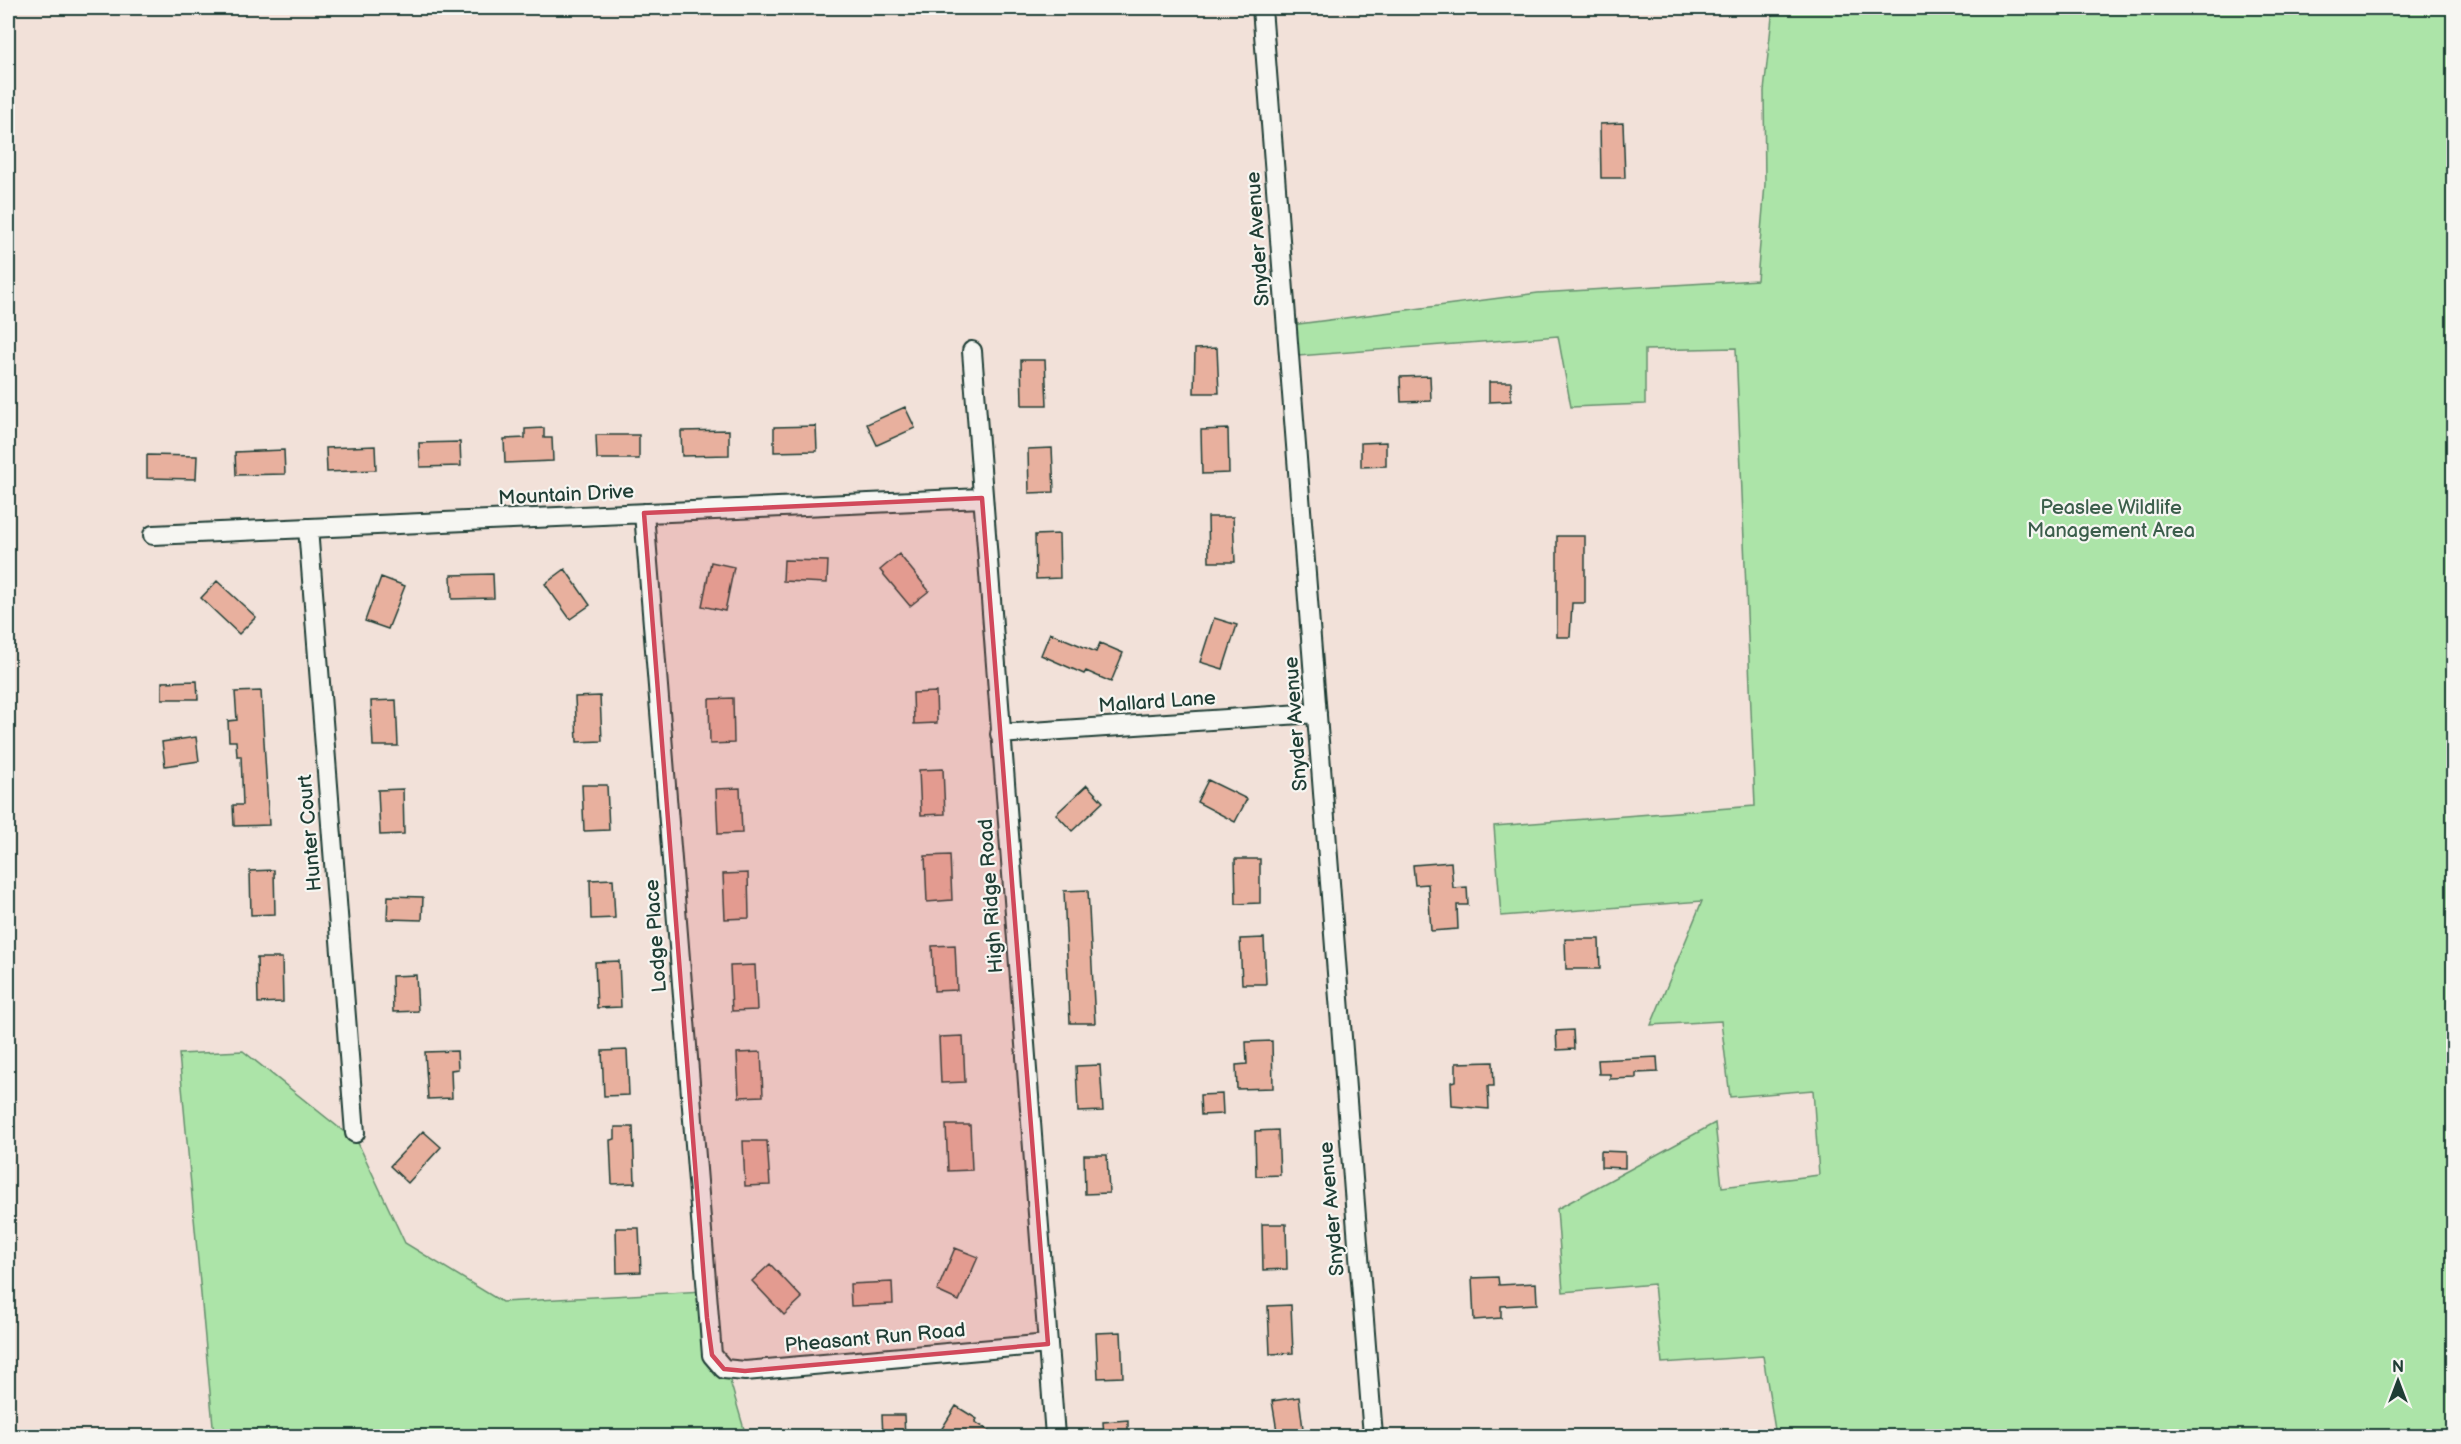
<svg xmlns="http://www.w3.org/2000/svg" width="2461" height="1444" viewBox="0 0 2461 1444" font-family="'Balsamiq Sans',sans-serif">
  <rect width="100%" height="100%" fill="#f2e1d9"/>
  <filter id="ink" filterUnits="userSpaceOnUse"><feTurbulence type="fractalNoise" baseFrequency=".0167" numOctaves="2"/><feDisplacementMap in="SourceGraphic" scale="12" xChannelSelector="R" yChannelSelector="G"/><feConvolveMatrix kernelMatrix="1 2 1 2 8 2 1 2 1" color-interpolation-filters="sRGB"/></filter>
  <g filter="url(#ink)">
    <path fill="#ace4a8" stroke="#66906e" stroke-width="1.5" d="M1773,8H2453V1436H1776L1763,1356L1662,1363L1654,1284L1563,1292L1557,1209L1715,1123L1722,1187L1819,1175L1813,1090L1730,1097L1721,1021L1651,1025L1702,901L1501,916L1494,826L1755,806L1736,348L1645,350V404L1571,407L1558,336L1285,357L1283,326L1538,293L1757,280L1765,184L1764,91Z
      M243,1051L358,1143L405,1243L502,1302L704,1291L746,1436H214L179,1054Z"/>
    <path fill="#e8b09e" stroke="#1f3d34" stroke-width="1.5" d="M1623,123L1625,178H1601L1600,124Z
      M1217,348L1219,393H1194L1195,349Z
      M1021,360H1045L1047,405H1022Z
      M1430,376L1431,401L1401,402L1400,377Z
      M1489,382H1511V401L1489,402Z
      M905,407L915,428L877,445L867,424Z
      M816,426L817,451L774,452V427Z
      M544,428V438H552L553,461L505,463L504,439L525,438V429Z
      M1228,429L1229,473L1202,474L1201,430Z
      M729,430V455L682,456L681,431Z
      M596,435H639V459H597Z
      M460,442L461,466L420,467L419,443Z
      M1386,442V466L1361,467V443Z
      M375,446L376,470L327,472L326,448Z
      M1052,448L1054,492L1029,493L1028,449Z
      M284,450L285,474L236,475L235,452Z
      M147,455L197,456L196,479L147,478Z
      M1208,517H1233L1235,562H1209Z
      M1059,534L1060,578L1036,579L1035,535Z
      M1557,536H1585V603H1572L1570,637H1557Z
      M899,554L929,591L910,606L880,570Z
      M784,560L828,561L827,583L783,581Z
      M711,562L734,567L725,611L702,606Z
      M565,569L590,605L570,619L545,584Z
      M493,574L494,598L452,599L451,575Z
      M381,577L405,586L388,629L365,621Z
      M217,581L256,617L239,634L201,598Z
      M1214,618L1237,625L1223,669L1200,662Z
      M1050,633L1096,652L1100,643L1123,653L1111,682L1086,671L1084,674L1041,655Z
      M197,681L198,699H162V682Z
      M261,691L269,825L234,826L233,805H243L241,756H237L236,741H229L228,721L237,720L235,692Z
      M936,692L937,723L914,724L913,693Z
      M600,696L602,741L577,742L575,697Z
      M733,698L734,743L710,744L709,699Z
      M396,700L398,746H373L371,701Z
      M196,737L199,761L165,766L162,742Z
      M943,769L945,814L921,815L919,770Z
      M1208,780L1247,799L1235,822L1197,802Z
      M582,785H607L609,830L584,831Z
      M1087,785L1103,802L1072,831L1056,814Z
      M740,788L742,833L718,834L716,789Z
      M403,789L404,834L380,835L378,790Z
      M950,855L952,900L927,902L925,856Z
      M1235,859H1260V903L1236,904Z
      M1451,862L1453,888L1467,887L1468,905H1457L1458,929L1431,931L1428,884L1415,885L1413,865Z
      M274,870L275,914L251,915L250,871Z
      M748,873L749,918L725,919L723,874Z
      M613,879L615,918L591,919L590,880Z
      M1088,890L1095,1023H1070L1064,891Z
      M388,896L423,897L422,920L387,919Z
      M1264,938L1266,984H1242L1240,939Z
      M1565,939H1599L1600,969H1566Z
      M955,945L957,990L934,991L932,946Z
      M257,958H282L283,1002L258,1003Z
      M619,961L621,1007L597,1008L595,962Z
      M755,965L757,1010L732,1011L730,966Z
      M416,975L418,1011L393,1012L392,976Z
      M1573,1030L1574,1049L1557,1050L1556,1031Z
      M963,1036L965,1082L941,1083L939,1037Z
      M1272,1041L1273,1088L1237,1089L1236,1065L1247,1064L1246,1042Z
      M627,1050L629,1095L604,1096L602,1051Z
      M457,1051L458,1069L451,1070L452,1098L428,1099L425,1052Z
      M761,1052L763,1096L739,1097L737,1053Z
      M1657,1057L1658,1072L1636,1073V1078L1610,1079V1074H1599L1598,1060Z
      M1493,1062L1494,1086H1488L1489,1109L1452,1106L1451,1082L1456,1081V1063Z
      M1100,1065L1103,1111L1078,1112L1076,1066Z
      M1222,1094L1223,1114L1201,1115L1200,1095Z
      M946,1125H970L972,1170L948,1171Z
      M615,1127H633L635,1183L612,1184L610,1140L615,1139Z
      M1278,1130L1280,1175L1256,1176L1255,1131Z
      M423,1131L441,1147L408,1183L390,1166Z
      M743,1141H767L770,1185L745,1186Z
      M1601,1151L1625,1152V1168L1601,1167Z
      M1084,1155H1107L1109,1193L1085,1194Z
      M1262,1224H1286L1287,1269L1263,1270Z
      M616,1228H639L641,1272L617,1273Z
      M955,1248L978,1257L959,1301L937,1291Z
      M770,1264L802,1298L784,1315L752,1281Z
      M1498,1277L1499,1285L1536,1283L1537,1304L1501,1306V1318L1474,1320L1472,1278Z
      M892,1282L893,1304L851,1306L850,1284Z
      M1291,1305L1293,1353L1270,1354L1268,1306Z
      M1121,1332L1123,1377L1098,1378L1096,1333Z
      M1299,1397L1304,1437H1278L1272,1401Z
      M956,1406L977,1419L975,1422L999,1437H952L941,1430Z
      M882,1415H904L905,1437H883Z
      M1128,1420V1437H1104L1103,1422Z"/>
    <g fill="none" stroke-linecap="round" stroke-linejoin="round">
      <defs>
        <path id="street" d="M1262,8L1373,1436
          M972,351L1055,1436
          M644,513L712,1355L724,1369L745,1371L1048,1344
          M308,528L355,1133
          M153,535L982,498
          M1000,734L1317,713"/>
      </defs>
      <use href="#street" stroke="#1f3d34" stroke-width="22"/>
      <use href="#street" stroke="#f6f6f2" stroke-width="18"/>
    </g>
  </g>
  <path fill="#d1495b" fill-opacity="0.2" stroke="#d1495b" stroke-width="4.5" stroke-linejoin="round" d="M982,498L1048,1344L745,1371L724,1369L712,1355L707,1318L644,513Z"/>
  <g text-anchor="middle" stroke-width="4.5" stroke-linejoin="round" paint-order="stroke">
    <g font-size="20" fill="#1f3d34" stroke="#f6f6f2">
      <text transform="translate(1257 239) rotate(-94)" y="7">Snyder Avenue</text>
      <text transform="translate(566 494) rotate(-3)" y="7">Mountain Drive</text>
      <text transform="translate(1157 701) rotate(-4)" y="7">Mallard Lane</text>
      <text transform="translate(1295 724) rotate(-94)" y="7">Snyder Avenue</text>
      <text transform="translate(309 833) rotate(-95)" y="7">Hunter Court</text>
      <text transform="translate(990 896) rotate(-94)" y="7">High Ridge Road</text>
      <text transform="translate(655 936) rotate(-94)" y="7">Lodge Place</text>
      <text transform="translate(1331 1209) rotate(-95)" y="7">Snyder Avenue</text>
      <text transform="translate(875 1337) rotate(-5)" y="7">Pheasant Run Road</text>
    </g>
    <g font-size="20" fill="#3b5e4b" stroke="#f6f6f2">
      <text x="2111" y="514">Peaslee Wildlife<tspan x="2111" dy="23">Management Area</tspan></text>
    </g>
  </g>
  <rect width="2461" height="1444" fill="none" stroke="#f6f6f2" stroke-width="30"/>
  <rect x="15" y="15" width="2431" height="1414" fill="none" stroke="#1f3d34" stroke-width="2" filter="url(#ink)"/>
  <g transform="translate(2398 1381)" stroke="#f6f6f2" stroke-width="4.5" paint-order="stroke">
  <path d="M0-4.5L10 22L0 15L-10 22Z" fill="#1f3d34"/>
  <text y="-9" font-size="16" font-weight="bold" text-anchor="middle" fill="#1f3d34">N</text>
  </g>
</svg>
